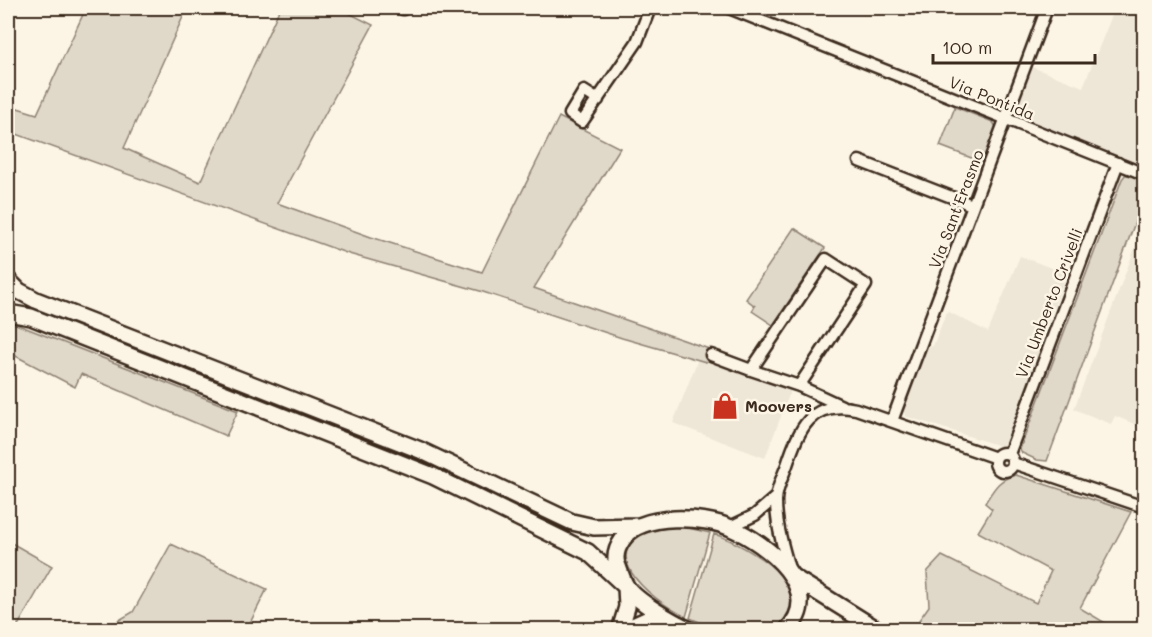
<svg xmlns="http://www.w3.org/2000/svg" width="1152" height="637" viewBox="0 0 1152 637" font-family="Mali,sans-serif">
  <rect width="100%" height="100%" fill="#fcf5e5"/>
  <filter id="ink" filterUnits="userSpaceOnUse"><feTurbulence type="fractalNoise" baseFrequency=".0167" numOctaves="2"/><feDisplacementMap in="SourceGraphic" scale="12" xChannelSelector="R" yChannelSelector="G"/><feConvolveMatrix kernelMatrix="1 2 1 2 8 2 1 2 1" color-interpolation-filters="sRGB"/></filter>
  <g filter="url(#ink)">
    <path fill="#eee6d6" d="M1115,8H1144V170L1010,118L1029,66L1083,87Z
      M1144,224V425L1139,426L1115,416L1111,424L1074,409Z
      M1020,256L1067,274L1040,342L1044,346L1005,444L1000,446L905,416L903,408L926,348L933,346L947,311L988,332Z
      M698,359L791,390L765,458L673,423Z"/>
    <path fill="#e0d8c8" stroke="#8e8173" stroke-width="1.5" d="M86,8H187L124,148L200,182L280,8H339L373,25L277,203L371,237L482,272L559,117L620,148L534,288L712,350L706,362L622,338L480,291L349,254L8,131V105L37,114Z
      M955,107L993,122L996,127L982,162L940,146Z
      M1125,175H1130L1144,182V198L1047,461L1037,460L1022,453L1020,449L1122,179Z
      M794,228L825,248L773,325L752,311L755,306L746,299Z
      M8,321L238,411L226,436L81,374L75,387L8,352Z
      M1016,475L1131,512L1080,608L1107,624L1104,629L932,630L919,620L929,606L927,572L942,556L1036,603L1051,571L978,532L992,509L985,503C994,489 998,479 1016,475Z
      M662,527H684L710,533L686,617C649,599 586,547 662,527Z
      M714,534C746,544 838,599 772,629C743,629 717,631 690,618Z
      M8,541L52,566L16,629H8Z
      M171,544L267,589L247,629H104L133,612Z"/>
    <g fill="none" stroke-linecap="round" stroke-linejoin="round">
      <defs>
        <path id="street" d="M729,8L1144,174
          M403,9L404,8
          M598,100L584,91L570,114L582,122L637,42L650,8
          M859,161L972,205
          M711,355L751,370
          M799,386L866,285L826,259L751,370L799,386L842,406
          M892,421L1047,8
          M995 462a9 9 0 1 1 18 0a9 9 0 1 1-18 0Z
          M1009,454L1118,163
          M1013,463L1144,507
          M730,527L755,515L776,497
          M789,569C783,546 776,525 776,501C776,489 783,476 787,465C799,429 811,399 856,409L996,458"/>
        <path id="secondary" d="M8,280L19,291L36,300L420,450L572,522L594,527L638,526
          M8,313L31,317L433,476L588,552L626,587L627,607L620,630
          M793,577L878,630
          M624,630L646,620L671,623
          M690,630C672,622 636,601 626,586C622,580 620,571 617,564C614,555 618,546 623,539C642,512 705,516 731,528C766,543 827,590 787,630"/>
      </defs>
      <use href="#street" stroke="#3b2a1e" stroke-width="15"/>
      <use href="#secondary" stroke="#3b2a1e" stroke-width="20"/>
      <use href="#street" stroke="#fcf5e5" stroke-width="10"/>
      <use href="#secondary" stroke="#fcf5e5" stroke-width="15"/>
    </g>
  </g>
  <defs>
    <symbol id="shop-bare" viewBox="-9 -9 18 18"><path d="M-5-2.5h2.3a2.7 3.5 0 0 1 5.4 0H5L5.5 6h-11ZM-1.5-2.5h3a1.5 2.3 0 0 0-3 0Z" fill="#c8321e" stroke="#fcf5e5" stroke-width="2.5" paint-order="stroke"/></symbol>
  </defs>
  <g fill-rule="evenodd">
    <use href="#shop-bare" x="706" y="387" width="38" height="38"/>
  </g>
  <g text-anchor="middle" stroke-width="5" stroke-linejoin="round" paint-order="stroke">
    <g font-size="16" fill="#3b2a1e" stroke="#fcf5e5">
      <text transform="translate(992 98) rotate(22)" y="6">Via Pontida</text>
      <text transform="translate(956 209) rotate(-69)" y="6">Via Sant'Erasmo</text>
      <text transform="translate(1049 303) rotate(-69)" y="6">Via Umberto Crivelli</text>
    </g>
    <g font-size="16" font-weight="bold" fill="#3b2a1e" stroke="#fcf5e5" text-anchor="start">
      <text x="745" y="412">Moovers</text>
    </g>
  </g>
  <rect width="1152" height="637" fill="none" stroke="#fcf5e5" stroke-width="30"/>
  <rect x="15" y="15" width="1122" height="607" fill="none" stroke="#3b2a1e" stroke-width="2" filter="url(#ink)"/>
  <path d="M933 54v9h162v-9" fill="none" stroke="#3b2a1e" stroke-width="3"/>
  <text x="942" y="54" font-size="18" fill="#3b2a1e" stroke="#fcf5e5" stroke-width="4.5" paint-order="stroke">100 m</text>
</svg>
